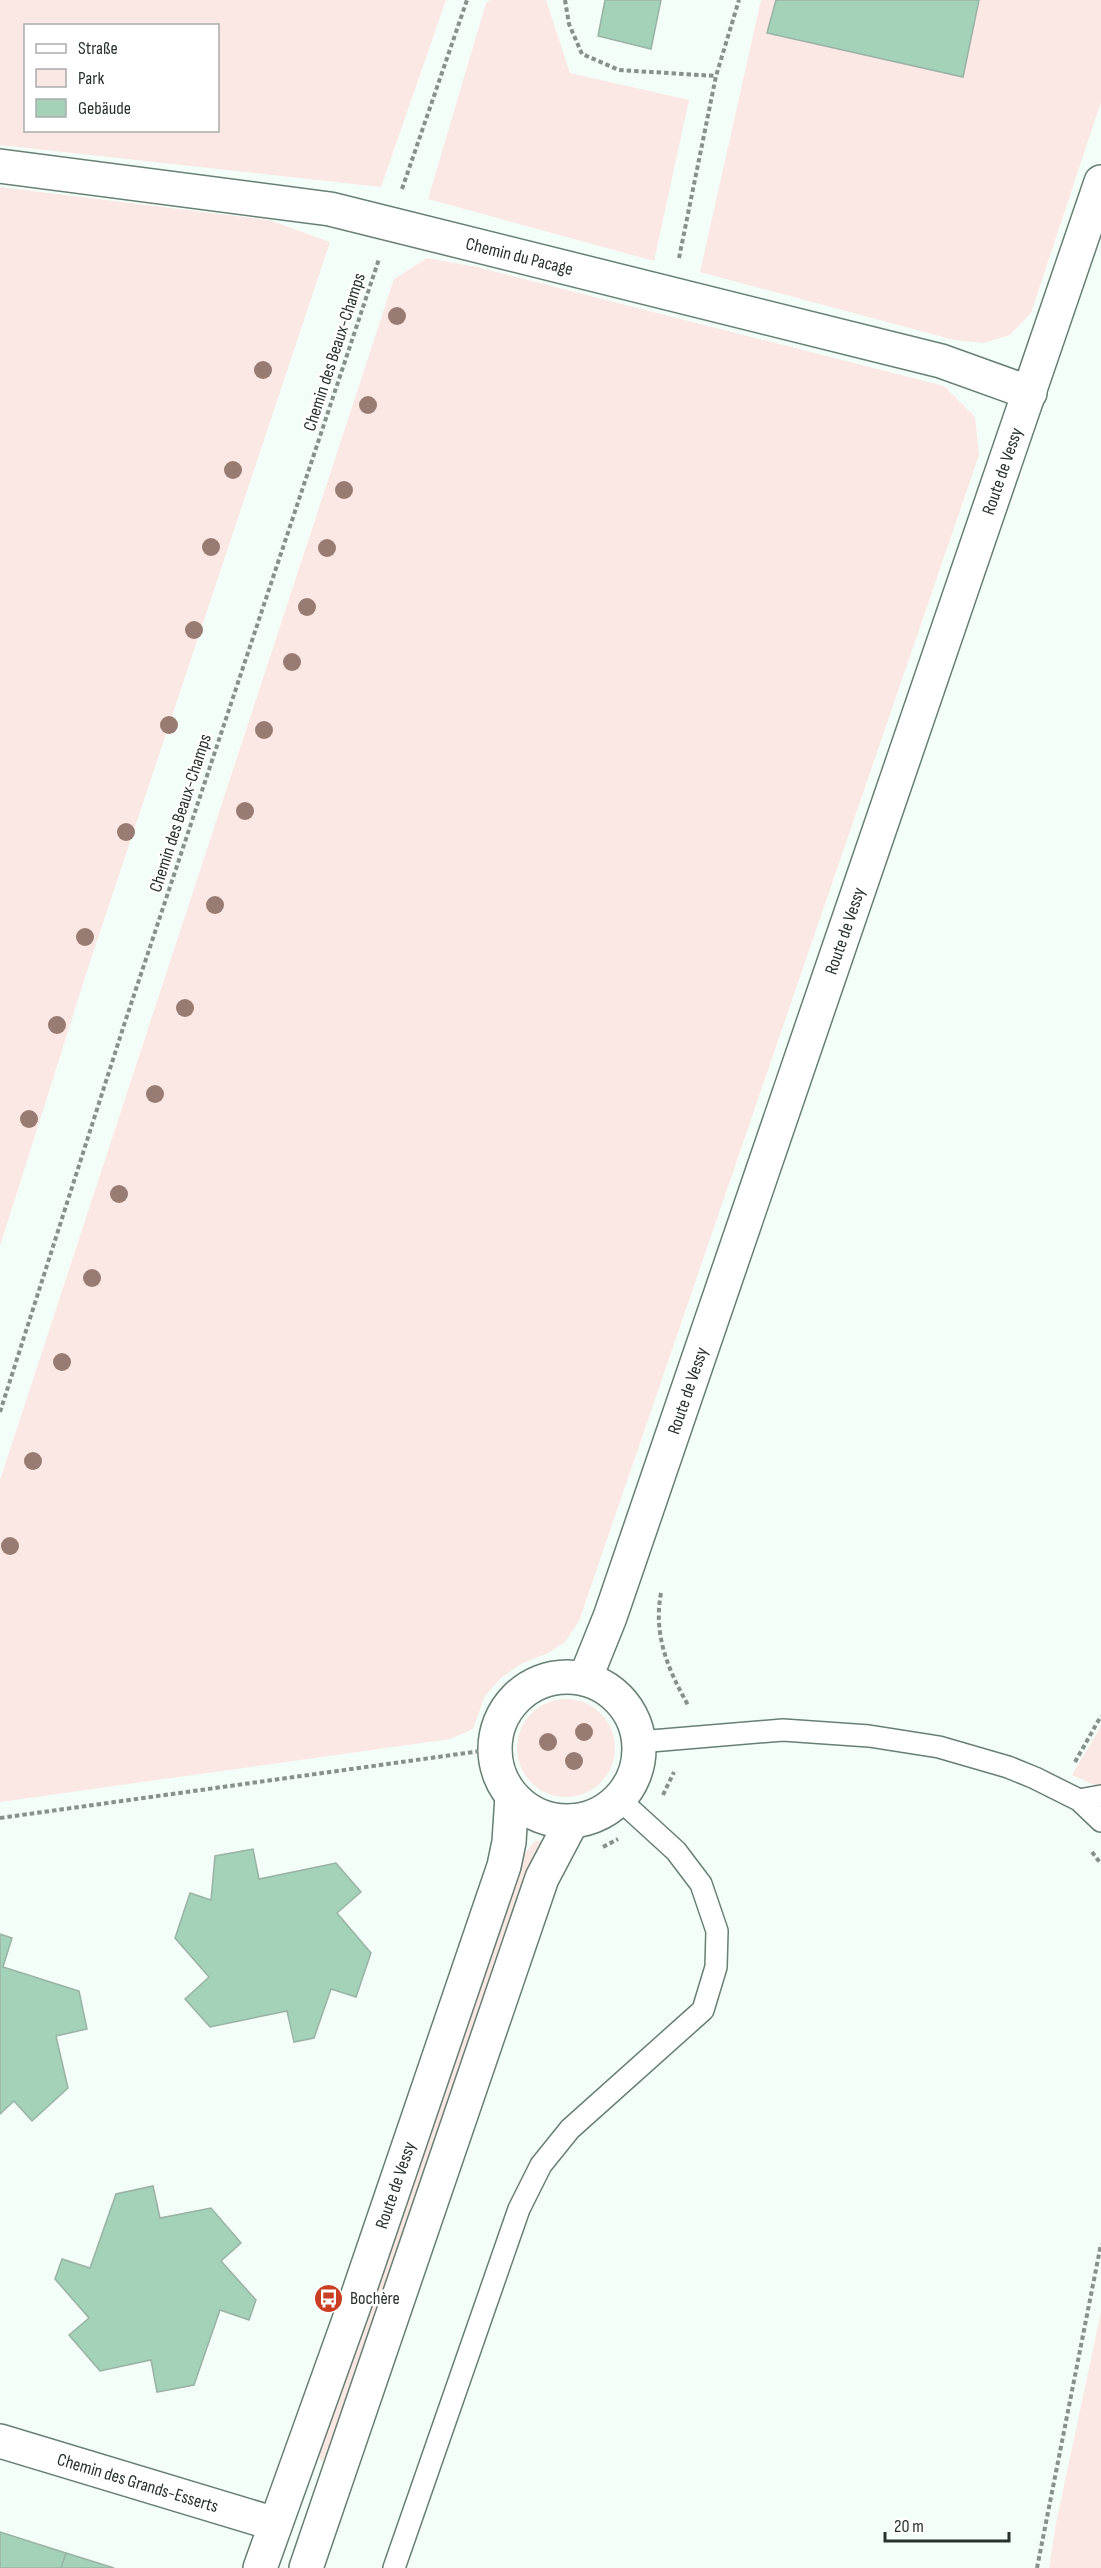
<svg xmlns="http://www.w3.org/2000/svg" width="1101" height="2568" viewBox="0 0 1101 2568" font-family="'Sofia Sans Condensed',sans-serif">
  <rect width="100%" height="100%" fill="#f4fef8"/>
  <path fill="#fbe7e3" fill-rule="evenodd" d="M0,0H446L381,187L0,145ZM26,26H218V130H26Z
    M490,0H546L570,73L689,100L654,261L428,199L486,3Z
    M761,0H1101V102L1031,313L1010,335L984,343L954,340L700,272Z
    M0,187L269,220L330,242L89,965L0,1246Z
    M427,258L477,267L944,386L975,417L979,455L579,1621L565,1642L548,1653L521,1664L501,1678L485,1696L473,1729L450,1739L0,1802V1480L394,279Z
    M517 1748a49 49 0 1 1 98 0a49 49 0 1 1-98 0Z
    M1101,1726V1788L1072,1775Z
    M535,1841L545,1842L328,2460L322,2461L317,2456L518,1861Z
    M1101,2312V2568H1049L1056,2523Z"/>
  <path fill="#a3d2b9" stroke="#99b2a4" stroke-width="1.5" d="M605,0H661L651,49L598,36Z
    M776,0H979L963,77L767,33Z
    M253,1849L259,1879L336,1863L361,1892L337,1913L371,1953L356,1997L331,1989L314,2038L294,2042L287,2011L210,2027L185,1999L209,1977L175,1938L190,1893L211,1900L215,1856Z
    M0,1934L12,1938L3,1967L79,1991L87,2029L56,2036L68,2088L32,2121L14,2101L0,2114Z
    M153,2186L160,2218L211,2208L241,2243L221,2261L256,2300L249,2320L220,2310L194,2385L157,2392L151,2360L100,2371L69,2335L89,2318L55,2279L62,2259L90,2268L116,2194Z
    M0,2532L66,2553L61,2568H0Z
    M66,2553L114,2568H61Z"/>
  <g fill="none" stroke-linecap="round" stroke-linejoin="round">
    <defs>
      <path id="lane" d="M639,1742L783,1730L869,1736L939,1747L1008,1767L1035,1778L1079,1800L1101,1821
        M1079,1800L1101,1796
        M394,2568L519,2209L541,2165L570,2129L703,2010L716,1967L717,1931L701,1884L676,1851L619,1799"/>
      <g id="street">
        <path id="s1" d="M0,166L330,209L941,361L1030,393"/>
        <path id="s2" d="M0,2441L275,2524"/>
      </g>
      <g id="secondary">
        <circle cx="567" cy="1749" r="72"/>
        <path id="s3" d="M585,1679L610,1617L1101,182"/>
        <path id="s4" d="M260,2568L354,2306L504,1866L509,1842L512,1796"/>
        <path d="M306,2568L542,1878L572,1821"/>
      </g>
    </defs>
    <use href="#lane" stroke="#687f73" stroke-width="24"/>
    <use href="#street" stroke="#687f73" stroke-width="36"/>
    <use href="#secondary" stroke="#687f73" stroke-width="36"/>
    <path stroke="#87918b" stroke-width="4" stroke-dasharray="4.5 3" stroke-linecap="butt" d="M565,0L569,24L582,54L619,70L716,76
      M402,189L467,0
      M679,258L716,76L739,0
      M0,1412L124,1025L379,259
      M661,1593C653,1634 668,1670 688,1705
      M1075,1762L1101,1716
      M663,1795L674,1772
      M0,1818L495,1749
      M603,1847L618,1839
      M1092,1852L1101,1864
      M1037,2568L1101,2244"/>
    <use href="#lane" stroke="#fff" stroke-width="21"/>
    <use href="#street" stroke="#fff" stroke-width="33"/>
    <use href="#secondary" stroke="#fff" stroke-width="33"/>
  </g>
  <g fill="#987c73">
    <circle cx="397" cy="316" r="9"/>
    <circle cx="263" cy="370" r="9"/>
    <circle cx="368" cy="405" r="9"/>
    <circle cx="233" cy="470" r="9"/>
    <circle cx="344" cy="490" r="9"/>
    <circle cx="211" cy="547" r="9"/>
    <circle cx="327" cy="548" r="9"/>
    <circle cx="307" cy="607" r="9"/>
    <circle cx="194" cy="630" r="9"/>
    <circle cx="292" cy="662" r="9"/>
    <circle cx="169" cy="725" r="9"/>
    <circle cx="264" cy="730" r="9"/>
    <circle cx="245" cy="811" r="9"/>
    <circle cx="126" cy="832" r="9"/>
    <circle cx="215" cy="905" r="9"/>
    <circle cx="85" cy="937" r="9"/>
    <circle cx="185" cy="1008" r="9"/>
    <circle cx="57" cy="1025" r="9"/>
    <circle cx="155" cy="1094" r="9"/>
    <circle cx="29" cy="1119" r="9"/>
    <circle cx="119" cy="1194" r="9"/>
    <circle cx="92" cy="1278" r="9"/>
    <circle cx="62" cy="1362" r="9"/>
    <circle cx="33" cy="1461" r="9"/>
    <circle cx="10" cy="1546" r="9"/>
    <circle cx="584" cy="1732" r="9"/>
    <circle cx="548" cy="1742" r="9"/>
    <circle cx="574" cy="1761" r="9"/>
  </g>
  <defs>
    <symbol id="bus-disc" viewBox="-11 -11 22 22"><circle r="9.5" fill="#c93e23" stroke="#fff"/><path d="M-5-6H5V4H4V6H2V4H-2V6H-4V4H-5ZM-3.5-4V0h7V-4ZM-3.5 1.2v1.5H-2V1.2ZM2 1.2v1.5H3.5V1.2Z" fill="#fff"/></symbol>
  </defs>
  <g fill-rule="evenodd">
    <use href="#bus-disc" x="312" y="2282" width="33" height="33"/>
  </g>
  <g text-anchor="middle" stroke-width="5" stroke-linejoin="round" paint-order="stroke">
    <g font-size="18" fill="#28322d" stroke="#fff">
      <text dy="6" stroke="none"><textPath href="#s1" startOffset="528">Chemin du Pacage</textPath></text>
      <text transform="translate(334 352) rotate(-72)" y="6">Chemin des Beaux-Champs</text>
      <text dy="6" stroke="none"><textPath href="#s3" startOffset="1278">Route de Vessy</textPath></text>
      <text transform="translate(180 813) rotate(-72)" y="6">Chemin des Beaux-Champs</text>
      <text dy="6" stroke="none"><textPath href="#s3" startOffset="792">Route de Vessy</textPath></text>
      <text dy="6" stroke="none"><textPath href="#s3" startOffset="306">Route de Vessy</textPath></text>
      <text dy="6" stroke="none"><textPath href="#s4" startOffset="406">Route de Vessy</textPath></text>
      <text dy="6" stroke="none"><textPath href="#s2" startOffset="144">Chemin des Grands-Esserts</textPath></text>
    </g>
    <g font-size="18" fill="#28322d" stroke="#fff" text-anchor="start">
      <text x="350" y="2304">Bochère</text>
    </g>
  </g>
  <rect x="24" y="24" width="195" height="108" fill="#ffffff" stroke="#a9adab" stroke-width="1.5"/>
  <rect x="36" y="44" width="30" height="9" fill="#ffffff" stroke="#a9adab" stroke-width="1.5"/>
  <text x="78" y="54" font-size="18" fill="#28322d">Straße</text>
  <rect x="36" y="69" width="30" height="18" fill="#fbe7e3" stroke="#a9adab" stroke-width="1.5"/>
  <text x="78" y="84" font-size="18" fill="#28322d">Park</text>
  <rect x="36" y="99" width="30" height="18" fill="#a3d2b9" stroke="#a9adab" stroke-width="1.5"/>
  <text x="78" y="114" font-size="18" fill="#28322d">Gebäude</text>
  <path d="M885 2532v9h124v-9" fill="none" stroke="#28322d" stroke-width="3"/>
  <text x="894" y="2532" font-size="18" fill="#28322d" stroke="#ffffff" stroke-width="4.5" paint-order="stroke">20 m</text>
</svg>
